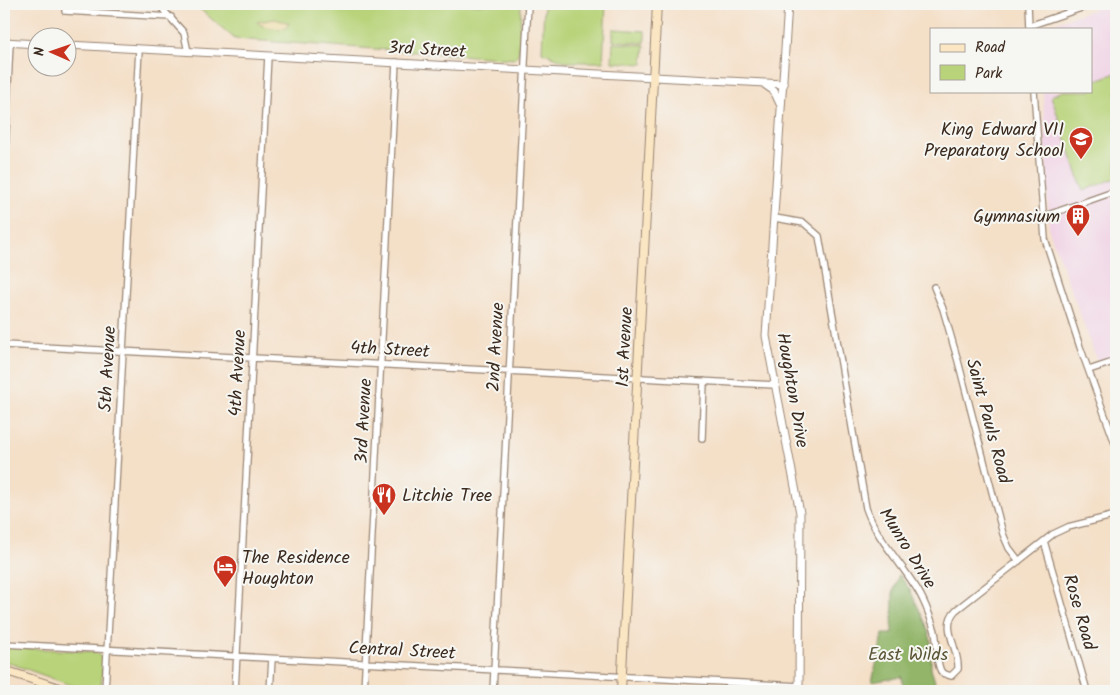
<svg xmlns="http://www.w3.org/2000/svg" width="1120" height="695" viewBox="0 0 1120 695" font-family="Kalam,sans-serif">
  <rect width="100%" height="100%" fill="#f6f6f2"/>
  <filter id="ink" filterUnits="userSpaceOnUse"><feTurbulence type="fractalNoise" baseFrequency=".02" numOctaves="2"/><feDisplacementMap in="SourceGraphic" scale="10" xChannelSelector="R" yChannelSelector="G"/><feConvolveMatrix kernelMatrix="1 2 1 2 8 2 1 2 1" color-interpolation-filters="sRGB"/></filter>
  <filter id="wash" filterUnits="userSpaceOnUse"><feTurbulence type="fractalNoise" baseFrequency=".0096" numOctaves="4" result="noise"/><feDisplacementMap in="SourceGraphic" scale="20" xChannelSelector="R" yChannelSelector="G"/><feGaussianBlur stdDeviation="1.12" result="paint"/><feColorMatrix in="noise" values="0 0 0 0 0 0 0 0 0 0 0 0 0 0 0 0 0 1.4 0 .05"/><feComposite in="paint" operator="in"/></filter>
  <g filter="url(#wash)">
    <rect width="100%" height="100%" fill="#f4dfc7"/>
    <path fill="#f0d0e4" d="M1109,4H1116V356L1098,363L1049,230L1043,91H1091V29L1040,28Z"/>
    <path fill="#b8d379" stroke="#7a7e4c" d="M194,4H521L519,53L514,59L235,39Z
      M544,4H606L603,62H567L542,52Z
      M613,29L645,31V43L613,41Z
      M613,43L645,45L643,64L612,62Z
      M1116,73V178L1083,191L1051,96L1063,91H1091V82Z
      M4,647L96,652L103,660L101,689L87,691L4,661Z"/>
    <path fill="#92b569" stroke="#667044" d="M899,574L910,590L926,624L931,640V669L938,691H903L902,677L872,682L883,634H892L893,593Z"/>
    <path fill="#eeda9e" stroke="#94825e" d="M275,19L289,23L286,28C277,29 265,29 257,22Z"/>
  </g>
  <g filter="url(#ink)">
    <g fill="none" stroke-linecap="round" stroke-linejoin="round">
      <defs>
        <path id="minor" d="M158,4L184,33L188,52
          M1028,4L1029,29
          M65,11L171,17
          M1029,26L1093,4
          M1034,91L1045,239L1080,347L1116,446
          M4,175L10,42
          M1042,217L1116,191
          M775,218L804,223L819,236L866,508C876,537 897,558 913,583C923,596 929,613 934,628C939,642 934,661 942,673L951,676L958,669C960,649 939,627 956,610L1053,534L1068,527L1116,515
          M934,287L943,309L958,361L1003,534L1009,548L1019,561
          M4,345L775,385
          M1089,370L1116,361
          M702,438L704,381
          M1044,541L1087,691
          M4,644L799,686
          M105,691L139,49
          M235,691L268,56
          M270,691L272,659
          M364,691L396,62
          M493,691L528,4"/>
        <path id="tertiary" d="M788,4L766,336L800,513L799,691
          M4,42L38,44
          M68,45L784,84
          M764,84L774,91L781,106"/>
        <path id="secondary" d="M4,670L68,691
          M621,691L657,4"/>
      </defs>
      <use href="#minor" stroke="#988472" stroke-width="8"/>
      <use href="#tertiary" stroke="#988472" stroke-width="9"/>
      <use href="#secondary" stroke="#988472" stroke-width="10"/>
      <use href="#minor" stroke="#fff" stroke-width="5.5"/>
      <use href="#tertiary" stroke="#fff" stroke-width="7"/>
      <use href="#secondary" stroke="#fbe6c4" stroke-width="8"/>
    </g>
  </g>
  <defs>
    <symbol id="school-pin" viewBox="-11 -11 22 30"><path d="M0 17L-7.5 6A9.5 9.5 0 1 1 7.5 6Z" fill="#c8321e" stroke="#f6f6f2"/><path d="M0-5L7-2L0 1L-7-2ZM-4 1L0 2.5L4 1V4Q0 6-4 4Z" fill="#fff"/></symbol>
    <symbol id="building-pin" viewBox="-11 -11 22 30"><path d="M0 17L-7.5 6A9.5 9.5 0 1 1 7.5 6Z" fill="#c8321e" stroke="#f6f6f2"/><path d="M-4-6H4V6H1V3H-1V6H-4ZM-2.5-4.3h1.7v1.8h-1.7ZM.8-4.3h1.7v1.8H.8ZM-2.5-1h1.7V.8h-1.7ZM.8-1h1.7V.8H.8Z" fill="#fff"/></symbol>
    <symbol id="restaurant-pin" viewBox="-11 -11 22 30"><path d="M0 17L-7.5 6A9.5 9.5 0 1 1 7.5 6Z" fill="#c8321e" stroke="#f6f6f2"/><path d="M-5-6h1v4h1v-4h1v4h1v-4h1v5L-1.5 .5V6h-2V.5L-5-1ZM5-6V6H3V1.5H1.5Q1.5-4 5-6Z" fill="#fff"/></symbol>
    <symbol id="hotel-pin" viewBox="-11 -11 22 30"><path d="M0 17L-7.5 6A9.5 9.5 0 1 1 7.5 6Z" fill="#c8321e" stroke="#f6f6f2"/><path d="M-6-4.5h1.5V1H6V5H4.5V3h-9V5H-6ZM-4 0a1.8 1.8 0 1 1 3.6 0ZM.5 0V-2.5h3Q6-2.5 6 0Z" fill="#fff"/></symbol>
  </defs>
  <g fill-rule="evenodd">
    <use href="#school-pin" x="1067" y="125" width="28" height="38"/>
    <use href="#building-pin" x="1064" y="202" width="28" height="38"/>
    <use href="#restaurant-pin" x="370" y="481" width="28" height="38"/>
    <use href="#hotel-pin" x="211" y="553" width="28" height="38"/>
  </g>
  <g text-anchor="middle" stroke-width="4" stroke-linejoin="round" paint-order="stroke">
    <g font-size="18" fill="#3b2a1e" stroke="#f6f6f2">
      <text transform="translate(427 49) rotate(3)" y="6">3rd Street</text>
      <text transform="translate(495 347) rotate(-87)" y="6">2nd Avenue</text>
      <text transform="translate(624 347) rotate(-87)" y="6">1st Avenue</text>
      <text transform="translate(390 349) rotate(3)" y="6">4th Street</text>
      <text transform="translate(107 369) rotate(-87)" y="6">5th Avenue</text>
      <text transform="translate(237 373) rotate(-87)" y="6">4th Avenue</text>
      <text transform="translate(793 390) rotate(80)" y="6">Houghton Drive</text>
      <text transform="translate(363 421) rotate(-87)" y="6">3rd Avenue</text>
      <text transform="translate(989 421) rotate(75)" y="6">Saint Pauls Road</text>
      <text transform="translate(908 548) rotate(58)" y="6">Munro Drive</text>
      <text transform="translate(1080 612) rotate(74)" y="6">Rose Road</text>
      <text transform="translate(402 650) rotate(3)" y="6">Central Street</text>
    </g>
    <g font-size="18" fill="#3b2a1e" stroke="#f6f6f2" text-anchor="end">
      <text x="1064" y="135">King Edward VII<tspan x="1064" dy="21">Preparatory School</tspan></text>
      <text x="1060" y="222">Gymnasium</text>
      <text x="402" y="501" text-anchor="start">Litchie Tree</text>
      <text x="242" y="563" text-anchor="start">The Residence<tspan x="242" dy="21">Houghton</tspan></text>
    </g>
    <g font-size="18" fill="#5a5435" stroke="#f6f6f2">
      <text x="908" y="660">East Wilds</text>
    </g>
  </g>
  <rect width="1120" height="695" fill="none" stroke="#f6f6f2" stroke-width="20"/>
  <rect x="930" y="28" width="162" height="65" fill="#f6f6f2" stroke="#aba49d"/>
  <rect x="940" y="44" width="25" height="8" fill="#fbe6c4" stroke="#aba49d"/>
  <text x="975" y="52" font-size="15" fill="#3b2a1e">Road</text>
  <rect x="940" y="65" width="25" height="15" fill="#b8d379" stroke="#aba49d"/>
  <text x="975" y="78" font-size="15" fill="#3b2a1e">Park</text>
  <g transform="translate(52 52) rotate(272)"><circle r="24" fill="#f6f6f2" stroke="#aba49d"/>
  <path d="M0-4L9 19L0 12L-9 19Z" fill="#c8321e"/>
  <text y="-8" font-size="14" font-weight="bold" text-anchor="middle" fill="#3b2a1e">N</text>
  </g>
</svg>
